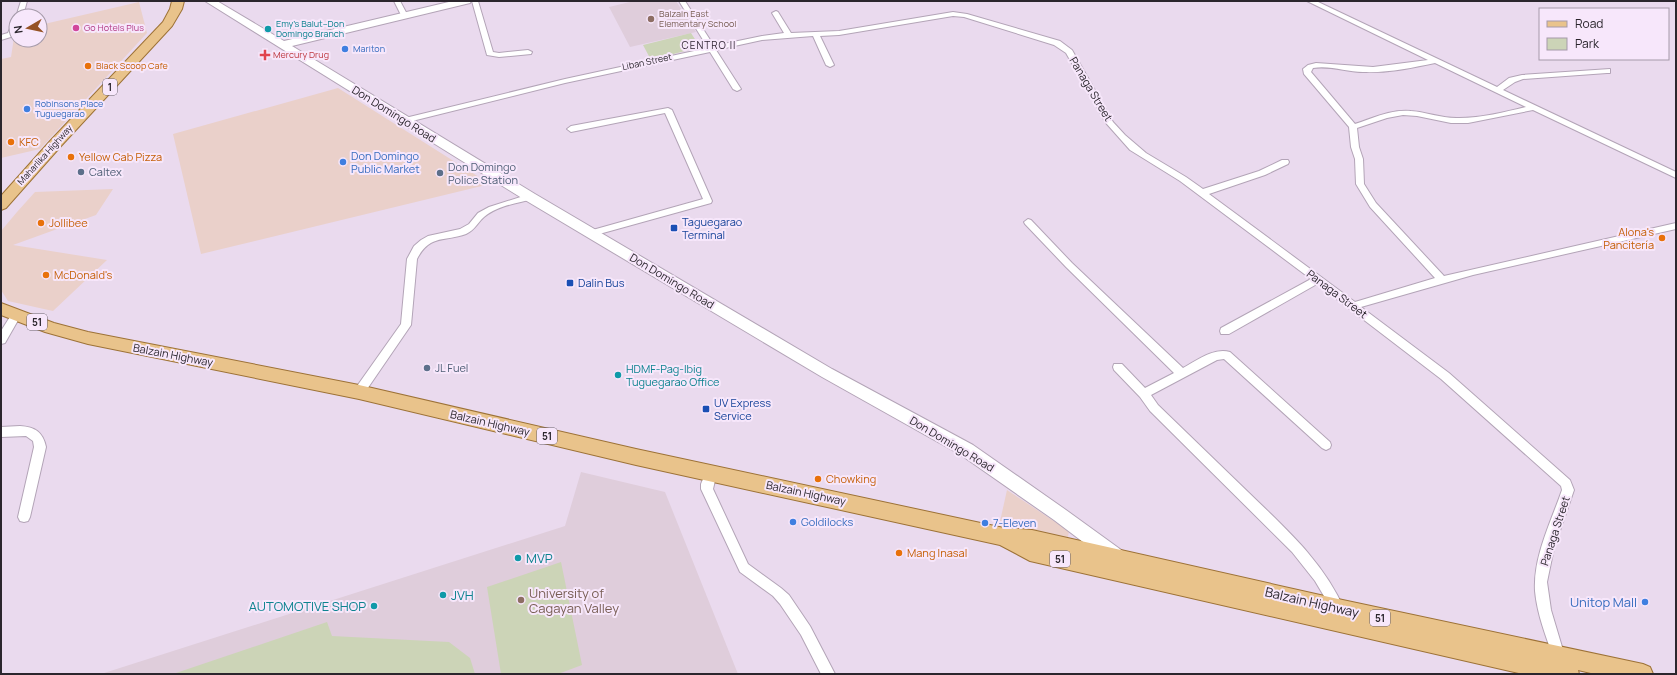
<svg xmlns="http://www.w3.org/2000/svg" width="1677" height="675" viewBox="0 0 1677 675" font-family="Manrope,sans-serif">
  <rect width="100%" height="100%" fill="#eadaee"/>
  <path fill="#ead0ca" d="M139,2L147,33L40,149L1,158V59L11,57L15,31L16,40H40V25Z
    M338,88L490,184L201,254L173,134Z
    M113,189L96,215L13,245L107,260L53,311L8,301L1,290V231L17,212L35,192Z
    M1007,490L1069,531L1067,543L999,526Z"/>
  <path fill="#dfcddb" d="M634,1H676L696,32L630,47L609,7Z
    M581,472L665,492L738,674H101L565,526Z"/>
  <path fill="#ccd4b7" d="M691,33L700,47L651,60L643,45Z
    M561,562L582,665L558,674H501L487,587Z
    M327,622L332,636L449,642L470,658L475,674H173Z"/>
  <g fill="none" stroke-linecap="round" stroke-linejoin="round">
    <defs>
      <path id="street" d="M21,1H27L23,16L16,17Z
        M394,1H400L408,16L406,17H402Z
        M472,1H478L493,52L499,53L528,50L532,52L531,54L499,57L487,55Z
        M679,1H685L714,46L762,36L784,33L772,13L776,11L778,12L791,33L839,31L953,12L967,14L1060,41L1072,50L1113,122L1125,135L1146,153L1186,177L1203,189L1259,171L1282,160H1288L1289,162L1288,164L1265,175L1209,194L1355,302L1435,278L1370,207L1356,184L1355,159L1351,147L1349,127L1304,74L1303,69L1308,65L1316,63L1373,67L1428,60L1307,1H1316L1497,87L1509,78L1522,75L1610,69V73H1607L1523,79L1515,82L1503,90L1676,172V178L1533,110L1468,123H1451L1417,116L1403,115L1387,118L1357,128L1359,147L1363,159L1364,184L1376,203L1444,276L1676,223V229L1473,275L1361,307L1449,373L1570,480L1574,490L1554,548L1547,582L1551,610L1565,657L1564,662L1559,663L1554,662L1553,657C1546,636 1537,614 1535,591C1533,557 1551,522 1562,490L1561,486L1441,379L1317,284L1229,334H1221L1220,331L1221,328L1311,279L1180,181L1130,150L1106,123L1066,53L1054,45L964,17L953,16L839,35L820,36L834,65L830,67L826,65L813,36L762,40L716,50L741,89L737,91L733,89L710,52L565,83L404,123L400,121L401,119L565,79L708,48ZM1435,63L1526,107C1504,112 1482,118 1459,118C1443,119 1427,112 1411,111C1392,109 1373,118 1355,124L1311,72L1313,68C1330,65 1347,72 1363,72C1388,73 1411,68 1435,63Z
        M13,22H16V31L14,36L1,40V35L8,33Z
        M668,108L672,110L712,201L711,203L592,236L589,235L587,233L589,231L703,199L665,113L571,132L567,129L571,126Z
        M530,194L533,195L534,197L533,199C517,203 497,206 484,217C477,223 475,230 466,234C444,242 430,234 417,259L411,325L363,395L359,396L355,395L354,392L355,389L401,324L407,259L414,246L421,240L428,236L460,229L469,224L478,213L489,207Z
        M1028,219L1031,220L1072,263L1183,368C1196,361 1214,347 1230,352L1330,442L1331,445L1330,448L1326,450L1322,448L1224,359L1217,360L1151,395L1158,405C1188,434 1218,463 1248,492C1284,527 1324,562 1344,609L1342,613L1338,615L1334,613L1315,581L1292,552L1150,411L1140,397L1114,370L1113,367L1114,364H1122L1145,388L1174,373L1066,267L1025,224L1024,222Z
        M16,311L19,312L21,315L5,343L1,344V331L13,312Z
        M20,426C35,427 43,432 46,447L30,517L28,521L24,522L20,521L18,517L34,447L33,441L26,436L1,437V427Z
        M711,467L715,469L717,472L713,489L748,564L781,588L789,595L810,626L835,674H821L801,635L780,604L773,596L740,572L701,489V484L707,469Z"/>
      <path id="secondary" d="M205,1H217L284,41L453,1H471L470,3L292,46L535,194L832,369L973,445L1066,510L1124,552L1127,558L1124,564L1118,566L1112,564L1054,520L961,455L822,377L525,200Z"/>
      <path id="primary" d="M172,1H184L182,9L172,26L61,146L6,208L1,210V196L51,140L163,22L170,9Z
        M1,303L54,323L88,332L359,385L636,449L1004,528L1032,530L1338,599L1643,664L1650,667L1653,674H1595L1578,670L1579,674H1523L1030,561L1000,545L636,465L359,399L88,344L45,332L1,315Z"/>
    </defs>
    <use href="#street" stroke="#b3a4b7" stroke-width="2"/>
    <use href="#secondary" stroke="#b3a4b7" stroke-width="2"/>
    <use href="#primary" stroke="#9d7237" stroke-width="2"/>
    <use href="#street" fill="#fff" fill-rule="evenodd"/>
    <use href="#secondary" fill="#fff" fill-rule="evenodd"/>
    <use href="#primary" fill="#e9c38b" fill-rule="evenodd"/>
  </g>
  <g fill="#8d6e63" stroke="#f7e7fb" stroke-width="1.5">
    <circle cx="651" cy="19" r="4"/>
    <circle cx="521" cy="600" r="4"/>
  </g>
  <circle fill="#d1479c" stroke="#f7e7fb" stroke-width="1.5" cx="76" cy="28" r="4"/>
  <g fill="#0f9aa8" stroke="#f7e7fb" stroke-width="1.5">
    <circle cx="268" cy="29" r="4"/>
    <circle cx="618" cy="375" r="4"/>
    <circle cx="518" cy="558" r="4"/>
    <circle cx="443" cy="595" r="4"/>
    <circle cx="374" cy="606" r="4"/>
  </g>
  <g fill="#3f7fe0" stroke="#f7e7fb" stroke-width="1.5">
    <circle cx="345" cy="49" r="4"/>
    <circle cx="27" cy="109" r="4"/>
    <circle cx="343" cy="162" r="4"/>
    <circle cx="793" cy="522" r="4"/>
    <circle cx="985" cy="523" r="4"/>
    <circle cx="1645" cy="602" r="4"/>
  </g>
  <path fill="#e0444e" stroke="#f7e7fb" stroke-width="1.5" d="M263 49h4v4h4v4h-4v4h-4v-4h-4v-4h4z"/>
  <g fill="#e8710a" stroke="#f7e7fb" stroke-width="1.5">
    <circle cx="88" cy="66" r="4"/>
    <circle cx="11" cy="142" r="4"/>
    <circle cx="71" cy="157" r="4"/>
    <circle cx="41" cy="223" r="4"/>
    <circle cx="1662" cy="238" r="4"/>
    <circle cx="46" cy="275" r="4"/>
    <circle cx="818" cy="479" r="4"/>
    <circle cx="899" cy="553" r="4"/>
  </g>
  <g fill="#5c6f8a" stroke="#f7e7fb" stroke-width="1.5">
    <circle cx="81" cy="172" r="4"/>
    <circle cx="440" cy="173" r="4"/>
    <circle cx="427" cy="368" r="4"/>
  </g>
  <g fill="#1a4fb4" stroke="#f7e7fb" stroke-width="1.5">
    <rect x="670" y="224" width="8" height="8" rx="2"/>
    <rect x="566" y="279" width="8" height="8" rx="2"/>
    <rect x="702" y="405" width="8" height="8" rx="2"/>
  </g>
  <g text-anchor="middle" stroke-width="4" stroke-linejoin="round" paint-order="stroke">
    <g font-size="9" fill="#785e54" stroke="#f7e7fb" text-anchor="start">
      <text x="659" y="17">Balzain East<tspan x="659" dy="10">Elementary School</tspan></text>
    </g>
    <g font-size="9" fill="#0d838f" stroke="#f7e7fb" text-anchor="start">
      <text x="276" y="27">Emy’s Balut–Don<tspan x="276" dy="10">Domingo Branch</tspan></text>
    </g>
    <g font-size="9" fill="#b23c85" stroke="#f7e7fb" text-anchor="start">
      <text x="84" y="31">Go Hotels Plus</text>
    </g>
    <g font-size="9" fill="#366cbe" stroke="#f7e7fb" text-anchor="start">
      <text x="353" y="52">Mariton</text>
      <text x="35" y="107">Robinsons Place<tspan x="35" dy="10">Tuguegarao</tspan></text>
    </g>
    <g font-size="9" fill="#be3a42" stroke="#f7e7fb" text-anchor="start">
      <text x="273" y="58">Mercury Drug</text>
    </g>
    <g font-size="9" fill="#2b262d" stroke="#f7e7fb">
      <text transform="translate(647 62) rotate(-12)" y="3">Liban Street</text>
      <text transform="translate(45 155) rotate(-48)" y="3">Maharlika Highway</text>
    </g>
    <g font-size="9" fill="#c56008" stroke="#f7e7fb" text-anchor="start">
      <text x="96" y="69">Black Scoop Cafe</text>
    </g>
    <g font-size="10" letter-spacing="1" fill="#312534" stroke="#f7e7fb">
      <text x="709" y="49">CENTRO II</text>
    </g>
    <g fill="#f7e7fb" stroke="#68606b" stroke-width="1">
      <rect x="103" y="79" width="14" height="16" rx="3"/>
      <rect x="27" y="314" width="20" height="16" rx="3"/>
      <rect x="537" y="428" width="20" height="16" rx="3"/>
      <rect x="1050" y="551" width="20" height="16" rx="3"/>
      <rect x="1370" y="610" width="20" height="16" rx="3"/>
    </g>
    <g font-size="10" font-weight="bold" fill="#2b262d">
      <text x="110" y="91">1</text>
      <text x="37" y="326">51</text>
      <text x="547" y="440">51</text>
      <text x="1060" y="563">51</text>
      <text x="1380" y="622">51</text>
    </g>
    <g font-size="11" fill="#2b262d" stroke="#f7e7fb">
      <text transform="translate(1091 89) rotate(59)" y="4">Panaga Street</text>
      <text transform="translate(394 114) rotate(32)" y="4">Don Domingo Road</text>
      <text transform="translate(672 281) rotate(31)" y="4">Don Domingo Road</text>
      <text transform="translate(1337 294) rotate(37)" y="4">Panaga Street</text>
      <text transform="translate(173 355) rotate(11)" y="4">Balzain Highway</text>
      <text transform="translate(490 423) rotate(13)" y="4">Balzain Highway</text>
      <text transform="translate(952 444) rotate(31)" y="4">Don Domingo Road</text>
      <text transform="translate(806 493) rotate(12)" y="4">Balzain Highway</text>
      <text transform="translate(1555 531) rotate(-72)" y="4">Panaga Street</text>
    </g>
    <g font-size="11" fill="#c56008" stroke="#f7e7fb" text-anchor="start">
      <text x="19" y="146">KFC</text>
      <text x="79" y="161">Yellow Cab Pizza</text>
      <text x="49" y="227">Jollibee</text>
      <text x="1654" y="236" text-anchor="end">Alona's<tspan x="1654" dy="13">Pancitería</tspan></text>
      <text x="54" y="279">McDonald's</text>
      <text x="826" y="483">Chowking</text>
      <text x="907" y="557">Mang Inasal</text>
    </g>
    <g font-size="11" fill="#366cbe" stroke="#f7e7fb" text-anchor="start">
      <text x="351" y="160">Don Domingo<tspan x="351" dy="13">Public Market</tspan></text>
      <text x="801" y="526">Goldilocks</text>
      <text x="993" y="527">7-Eleven</text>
    </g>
    <g font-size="11" fill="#4e5e75" stroke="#f7e7fb" text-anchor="start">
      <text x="448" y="171">Don Domingo<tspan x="448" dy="13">Police Station</tspan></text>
      <text x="89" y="176">Caltex</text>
      <text x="435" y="372">JL Fuel</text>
    </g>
    <g font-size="11" fill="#164399" stroke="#f7e7fb" text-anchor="start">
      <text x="682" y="226">Taguegarao<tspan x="682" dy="13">Terminal</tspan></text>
      <text x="578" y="287">Dalin Bus</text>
      <text x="714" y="407">UV Express<tspan x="714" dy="13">Service</tspan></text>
    </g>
    <g font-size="11" fill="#0d838f" stroke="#f7e7fb" text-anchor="start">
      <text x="626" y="373">HDMF-Pag-Ibig<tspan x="626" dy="13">Tuguegarao Office</tspan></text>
    </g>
    <g font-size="13" fill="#0d838f" stroke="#f7e7fb" text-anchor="start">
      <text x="526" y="563">MVP</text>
      <text x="451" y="600">JVH</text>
      <text x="366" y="611" text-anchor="end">AUTOMOTIVE SHOP</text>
    </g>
    <g font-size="13" fill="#785e54" stroke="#f7e7fb" text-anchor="start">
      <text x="529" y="598">University of<tspan x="529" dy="15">Cagayan Valley</tspan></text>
    </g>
    <g font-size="13" fill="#2b262d" stroke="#f7e7fb">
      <text transform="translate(1312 602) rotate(13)" y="5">Balzain Highway</text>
    </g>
    <g font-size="13" fill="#366cbe" stroke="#f7e7fb" text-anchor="end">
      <text x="1637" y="607">Unitop Mall</text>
    </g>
  </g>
  <rect width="1677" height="675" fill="none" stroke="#2b262d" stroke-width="4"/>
  <rect x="1539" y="8" width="130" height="52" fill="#f7e7fb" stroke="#a59aa9"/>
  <rect x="1547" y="21" width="20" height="6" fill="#e9c38b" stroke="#a59aa9"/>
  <text x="1575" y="28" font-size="12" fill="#2b262d">Road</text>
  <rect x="1547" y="38" width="20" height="12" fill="#ccd4b7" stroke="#a59aa9"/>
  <text x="1575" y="48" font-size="12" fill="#2b262d">Park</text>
  <g transform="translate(28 28) rotate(261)"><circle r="19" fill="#f7e7fb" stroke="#a59aa9"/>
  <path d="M0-3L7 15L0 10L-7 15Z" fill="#965224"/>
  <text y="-6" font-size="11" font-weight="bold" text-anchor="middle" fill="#2b262d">N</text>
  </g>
</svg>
